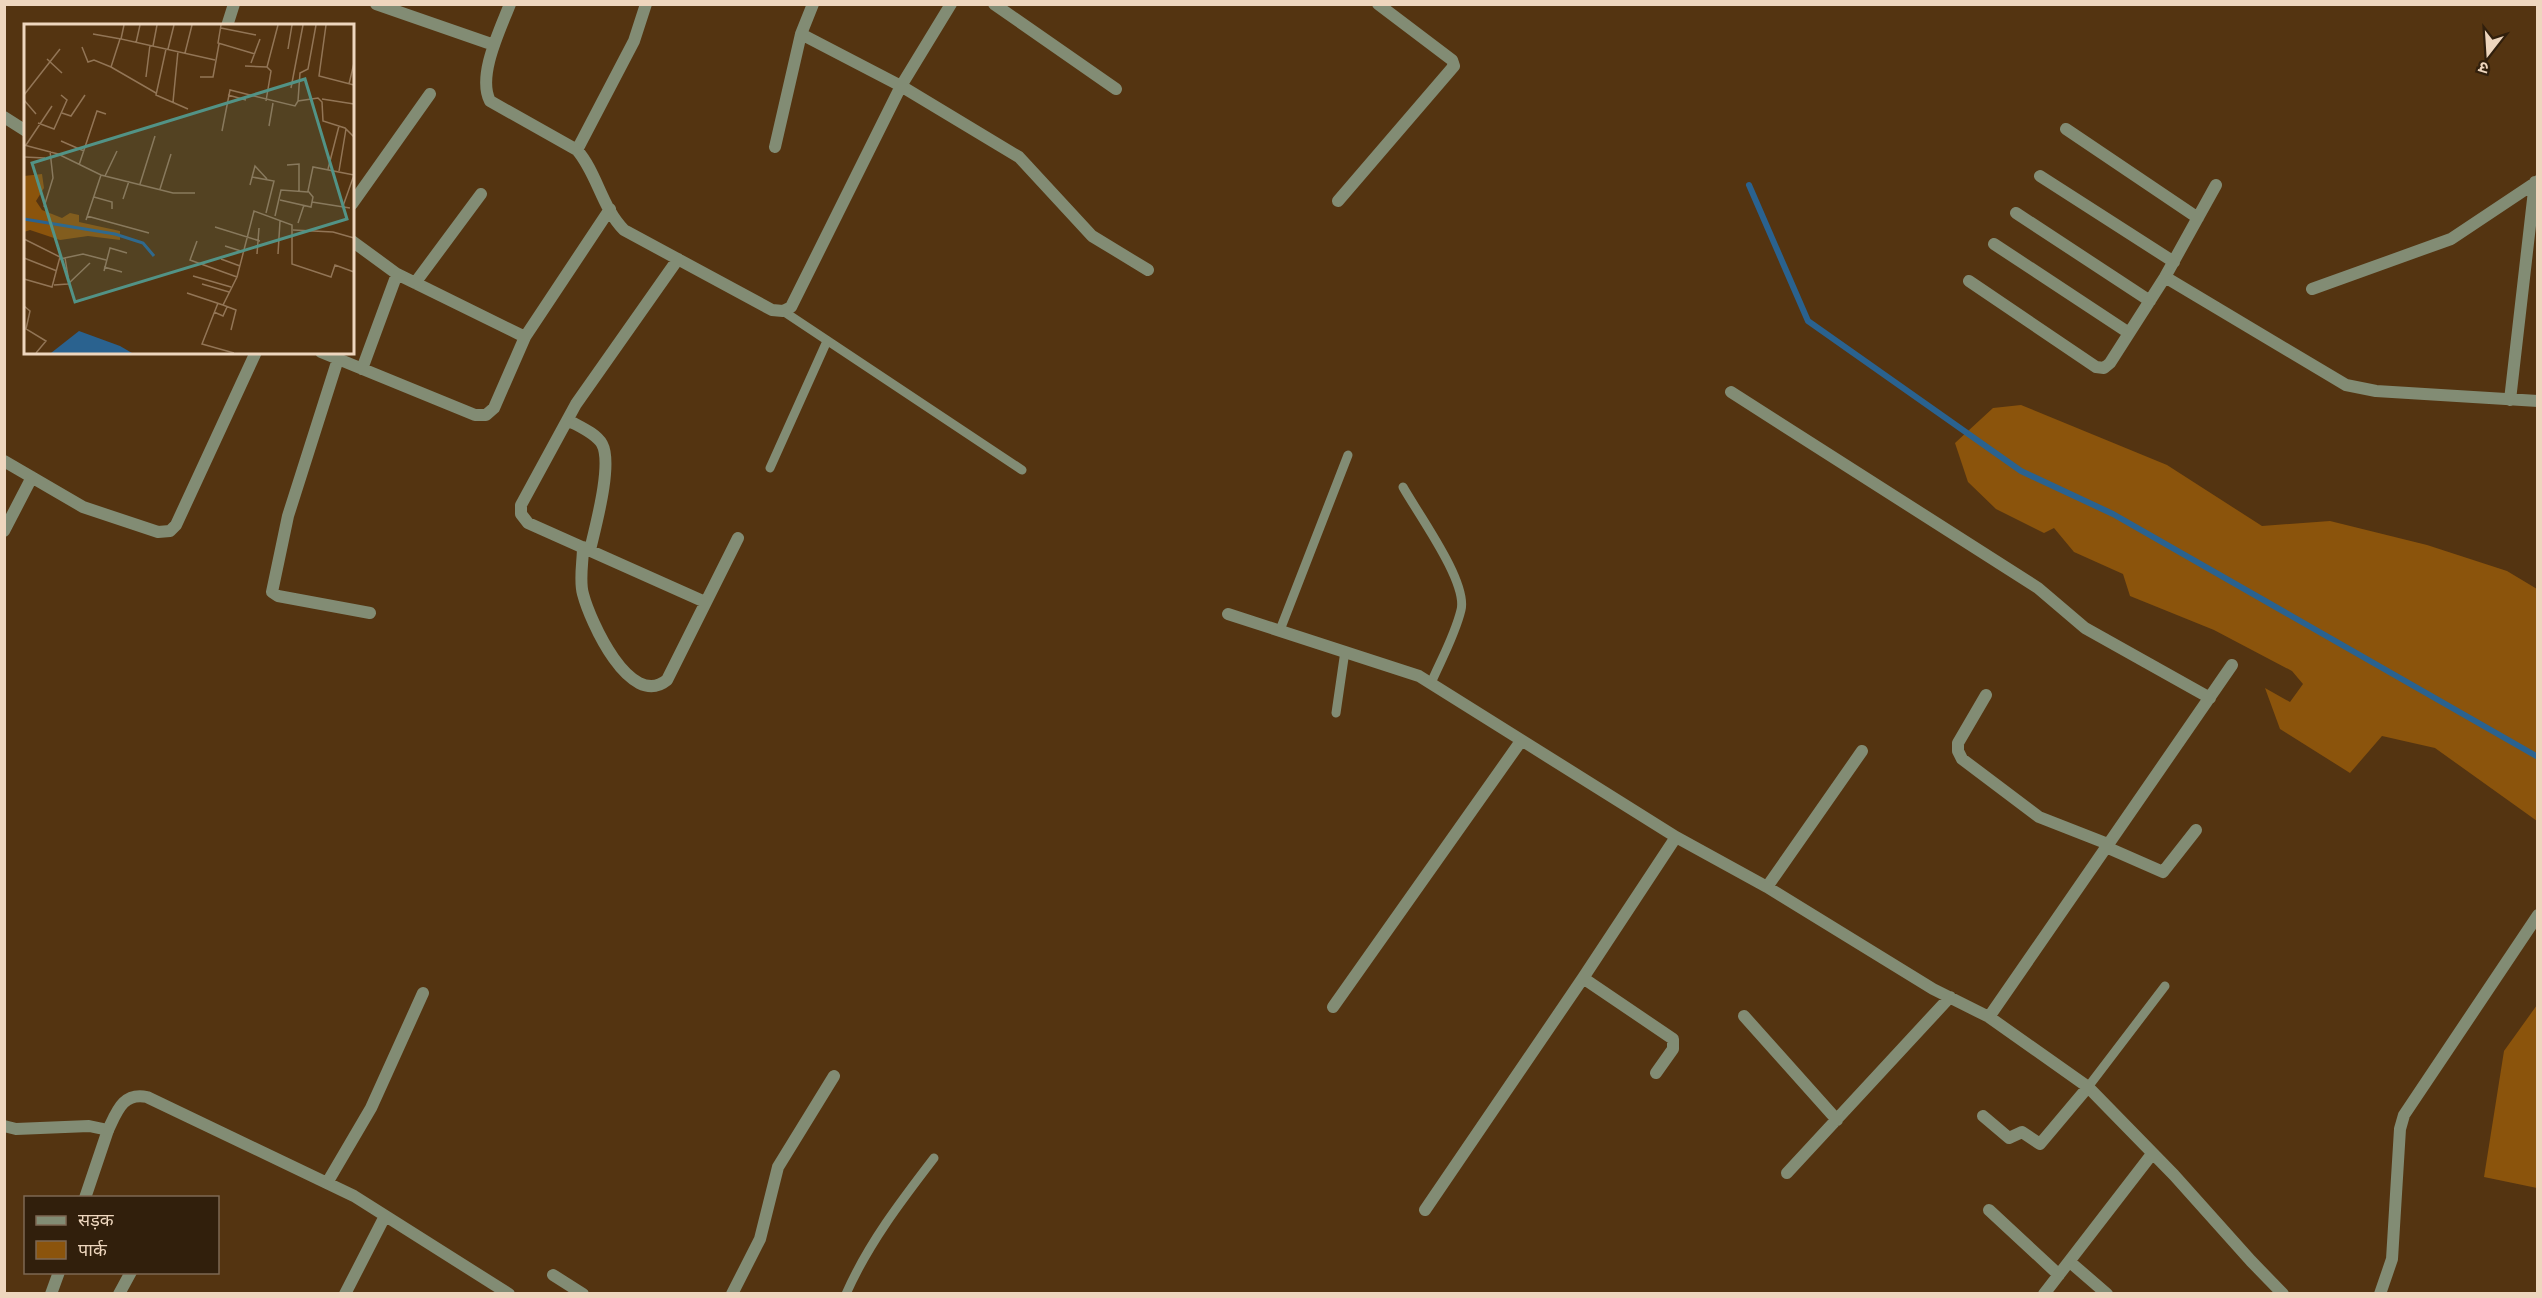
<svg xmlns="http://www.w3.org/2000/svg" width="2542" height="1298" viewBox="0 0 2542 1298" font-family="Rubik,'Noto Sans Devanagari',sans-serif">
  <rect width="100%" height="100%" fill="#543411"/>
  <path fill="#8b540c" d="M2021,405L2167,465L2262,526L2330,521L2427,545L2507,571L2537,589V821L2435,748L2382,736L2350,773L2280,729L2265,688L2290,702L2303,684L2292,671L2214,630L2130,596L2123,574L2074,552L2054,528L2044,533L1996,509L1968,482L1955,443L1993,408Z
    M2537,1005V1188L2484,1177L2504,1051Z"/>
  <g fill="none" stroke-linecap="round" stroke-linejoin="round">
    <path stroke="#2a628f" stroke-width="6" d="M1749,185L1808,321L2021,471L2113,514L2538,757"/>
    <path stroke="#828c74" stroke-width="9" d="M783,311L1022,470
      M770,468L827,341
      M1403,487C1418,514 1468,582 1461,610C1455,635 1441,660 1431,683
      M1280,630L1348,455
      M1336,713L1345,651
      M2088,1087L2165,986
      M846,1294C868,1244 901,1201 934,1158"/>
    <path stroke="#828c74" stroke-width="12" d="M376,4L494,45
      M510,4C500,30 477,76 490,101L577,150C597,173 602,208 624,230L772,310L783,311L791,307L901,86L951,4
      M994,4L1116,89
      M227,26L234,4
      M801,34L901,86L1019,157L1092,236L1148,270
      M4,117L26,131
      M2066,129L2198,218
      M775,147L801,34L813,4
      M577,150L634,41L646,4
      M2040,176L2174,262
      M1338,201L1454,66L1452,60L1378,4
      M352,204L430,94
      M2016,213L2150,301
      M352,241L397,274L525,337
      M1994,244L2129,333
      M678,259L576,404L521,505V514L528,523L705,602
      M2165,277L2346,385L2376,391L2538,401
      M1969,281L2096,367L2104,368L2110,363L2165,277L2216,185
      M415,283L481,194
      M2312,289L2451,239L2538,181
      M321,352L475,415H486L494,408L525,337L610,209
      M338,359L288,516L272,592L278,596L370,613
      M362,369L397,274
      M1731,392L2038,588L2085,628L2210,698
      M2510,400L2535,182
      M568,420C578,426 596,433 602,444C613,464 595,528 590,550
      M4,461L83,507L158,532L170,531L176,525L256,352
      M4,531L32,477
      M583,547C583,562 579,580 583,594C590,621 630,710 667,680L738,538
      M1228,614L1419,676L1676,837L1767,887L1933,989L1989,1017L2088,1087L2174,1175L2251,1261L2283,1294
      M1986,695L1958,743V751L1962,759L2039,817L2108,844
      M2106,847L2163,872L2196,830
      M1767,887L1862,751
      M1583,978L1673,1039V1049L1656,1073
      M1333,1007L1521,741
      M1744,1016L1837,1120
      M1989,1017L2232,665
      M1983,1116L2009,1138L2022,1132L2040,1144L2088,1087
      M108,1130C117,1111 123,1092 147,1097L354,1196L509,1294
      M1787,1173L1950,997
      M327,1183L371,1108L423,993
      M1425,1210L1583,978L1676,837
      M1989,1210L2059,1275
      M2070,1262L2107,1294
      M553,1275L583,1294
      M119,1294L131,1272
      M345,1294L385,1216
      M732,1294L760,1239L778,1167L834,1076
      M2044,1294L2152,1154
      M2380,1294L2392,1259L2400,1129L2404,1115L2538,915"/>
    <path stroke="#828c74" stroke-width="12" d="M4,1126L16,1129L89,1126L108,1130L85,1198
      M51,1294L59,1272"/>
  </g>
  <g transform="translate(24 24)">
    <rect width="330" height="330" fill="#543411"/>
    <path d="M18,150L20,164L12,177L18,186L38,194L46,189L55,191V198L96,207V216L64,212L36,216L6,206L0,208V152Z" fill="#8b540c"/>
    <path d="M55,307L96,322L108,329H27Z" fill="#2a628f"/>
    <path fill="none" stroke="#2a628f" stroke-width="3" d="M0,195L91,210L119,219L130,232"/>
    <path fill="none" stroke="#927556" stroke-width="1.5" d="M100,1L97,15L191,36M197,1L194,19L231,30M302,1L295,52L330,61M197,4L232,11M69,10L97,15M112,19L116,1M129,22L133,1M58,23L64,38L70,36L87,43L132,69M142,25L132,71L164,85M144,25L150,1M264,25L268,1M161,29L168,1M23,35L38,49M227,39L236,15M221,42L243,43M87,43L96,15M122,53L126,21M176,53H189L195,20M325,60L330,39M267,64L279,1M0,71L36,25M204,71L222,76M298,75L330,80M0,76L12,90M242,77L247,47L243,43L254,1M274,77L276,49L284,45L292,1M149,78L154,27M38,89L47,92L61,71M14,99L30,105L43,76L37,71M245,102L249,79M198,107L206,66L271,82L274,77L294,74L298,78L299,97L321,104L330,113M37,117L60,127M0,121L34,130L77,151L149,169H171M2,121L28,82M0,133L21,134M55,141L73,87L82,90M263,141L275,140V167M304,145L315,102M315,147L322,105M81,152L93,127M228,153L250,157L242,189M116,160L131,112M226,161L231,142L243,155M136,165L147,130M70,173L88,178V185M99,175L105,157M256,176L287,183L289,173L284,167L289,143L330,151M288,178L326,184M319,182L330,151M20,183L29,154L26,127M63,192L125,209M251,192L257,166L284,168M62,196L77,151M274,199L280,181M191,203L236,217M269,206L309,208L330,214M0,215L36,233L28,263L0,255M173,217L166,236L213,253M201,222L220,228M233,230L235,204M254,230L256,197M0,234L33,247M41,234L45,258M36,235L59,230L82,236M197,235L216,242M80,243L98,248M80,247L86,224L103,229M169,252L207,263M178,260L205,268M30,261L44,260L66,239M163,269L199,281L213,253L230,187L268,201V240L307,253L311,241L330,248M194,279L178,320L210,329M199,281L212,286L207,306M0,282L6,287L2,305L22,317L12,329M190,288L199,292L203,283"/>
    <path fill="#529386" fill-opacity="0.15" stroke="#529386" stroke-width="3" d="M281,55L323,195L51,278L8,139Z"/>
    <rect width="330" height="330" fill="none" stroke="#eed6be" stroke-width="3"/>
  </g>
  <rect width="2542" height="1298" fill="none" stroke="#eed6be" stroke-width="12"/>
  <rect x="24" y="1196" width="195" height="78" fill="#311f0c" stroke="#7d6853" stroke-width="1.5"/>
  <rect x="36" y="1216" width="30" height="9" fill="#828c74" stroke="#7d6853" stroke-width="1.5"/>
  <text x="78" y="1226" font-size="18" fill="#eed6be">सड़क</text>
  <rect x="36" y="1241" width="30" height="18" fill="#8b540c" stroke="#7d6853" stroke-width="1.5"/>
  <text x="78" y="1256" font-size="18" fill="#eed6be">पार्क</text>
  <g transform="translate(2488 54) rotate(197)" stroke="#311f0c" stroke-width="4.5" paint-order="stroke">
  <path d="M0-4.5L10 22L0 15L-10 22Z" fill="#eed6be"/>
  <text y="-9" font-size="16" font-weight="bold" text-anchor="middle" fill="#eed6be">उ</text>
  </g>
</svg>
